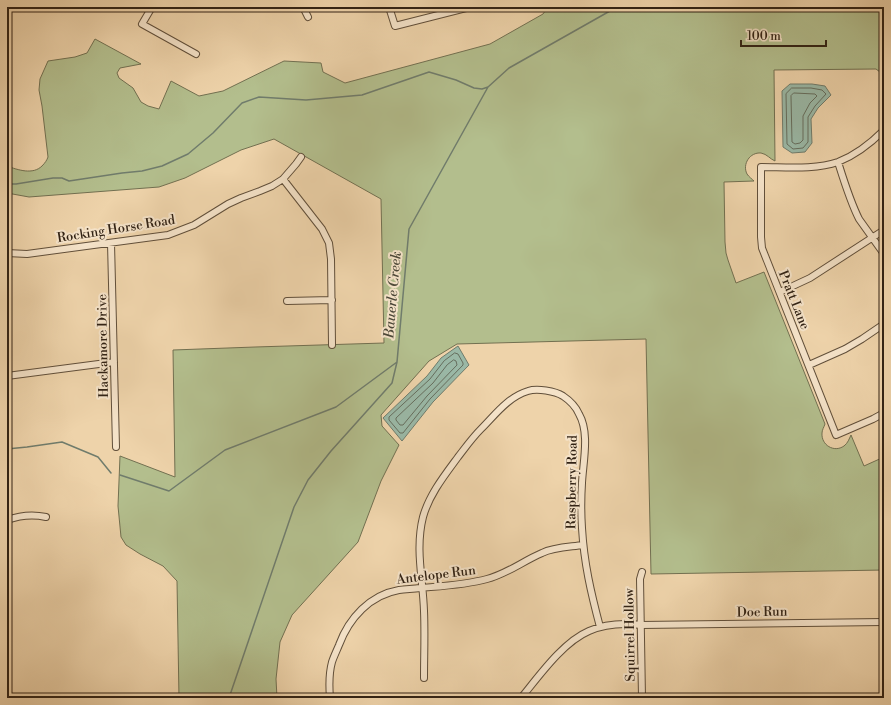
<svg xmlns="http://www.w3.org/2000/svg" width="891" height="705" viewBox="0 0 891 705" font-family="'Libre Bodoni',serif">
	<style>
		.green { fill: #b3be8d; stroke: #727051 }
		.water { fill: #9ab8a6; stroke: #707c6c }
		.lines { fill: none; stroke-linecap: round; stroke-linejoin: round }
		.shore { stroke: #666e5e; stroke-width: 1 }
		.stream { stroke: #707c6c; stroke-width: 1.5 }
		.minor-casing { stroke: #614f3a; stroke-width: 8 }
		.minor { stroke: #f4e2c8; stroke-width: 6 }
		.labels { text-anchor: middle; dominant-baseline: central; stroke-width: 4; stroke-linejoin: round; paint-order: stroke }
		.street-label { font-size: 13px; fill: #322315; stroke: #f4e2c8 }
		.water-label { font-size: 14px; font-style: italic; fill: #4c4839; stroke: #f4e2c8 }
	</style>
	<rect width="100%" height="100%" fill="#eed3aa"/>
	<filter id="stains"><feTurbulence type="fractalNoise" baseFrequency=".005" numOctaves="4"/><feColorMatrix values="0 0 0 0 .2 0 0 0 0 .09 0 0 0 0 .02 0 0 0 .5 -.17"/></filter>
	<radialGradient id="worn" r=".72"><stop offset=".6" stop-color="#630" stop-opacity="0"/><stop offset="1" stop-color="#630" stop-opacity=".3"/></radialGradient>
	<path class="green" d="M548,7H884V75L876,69L774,70L775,161C770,159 767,154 761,153C750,152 742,164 747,174C749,177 752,179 754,181L724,182L725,242L726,253L728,260L736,283L764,272L825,424C824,427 822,430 822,433C821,445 834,453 844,446C848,443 849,439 851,435L864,466L884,457V570L651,574L646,339L457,344L429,361L381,415L382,426L399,445L381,481L358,542L292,615L280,642L276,679L277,698H179L177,581L163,566L140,554L126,545L121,537L118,506L120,456L175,477L173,350L255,347L384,343L381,199L274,139L241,150L185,178L159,187L29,197L7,193V166C18,170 33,175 42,166C45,163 47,160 48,157L42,106L39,90L40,79L48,61L75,57L87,53L95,39L141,64L120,68L117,73L119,78L133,88L141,102L148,106L159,109L171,81L199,96L223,91L284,61L321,63L323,72L345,83L490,44L543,14Z"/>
	<path class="water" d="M790,84H812L825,86L831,95L818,108L811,119L812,143L805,152L792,153L783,147L782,91Z
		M458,346L469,365L433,402L402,441L383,418L427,376L441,358Z"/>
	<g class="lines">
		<path class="shore" d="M792,88H811L822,90L826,94L815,106L808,117V142L803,148L793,149L787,144L786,94Z
			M794,93L815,94L817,96L810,103L803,116V140L800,143L795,144L792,142L791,96Z
			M455,353L458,354L463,363V365L430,399L403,433H400L389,420V417L430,379L444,361Z
			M454,360L456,361L457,365L427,396L403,425H400L396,420V418L433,383L447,365Z"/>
		<path class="stream" d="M7,184H16L53,178H62L69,181L122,173L142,171L162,166L188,154L213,133L242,103L259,97L306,100L362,95L429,72L456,80L474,88L482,89L488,87
			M7,449L27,447L62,442L98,457L111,473
			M120,475L169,491L225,450L336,407L397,362L409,229L488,87L509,68L617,7
			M229,698L294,507L308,480L331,451L392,383L397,362"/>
		<defs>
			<path id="minor" d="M152,7L142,24L196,54
				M303,7L308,17
				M389,7L395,26L470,7
				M884,130C871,143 856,155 838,162C815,170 785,167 761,167V237L762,248L836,435L873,419L884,413
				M838,162C844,181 850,201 859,219L884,254
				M283,179L322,229L329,243L331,259L332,345
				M111,243L116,447
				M7,253L27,254L168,235L194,225L228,204L241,198L260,191L272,186L283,179L296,164L301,157
				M780,292L810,278L884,230
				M287,301L332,300
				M809,365L845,349L862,339L884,324
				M7,376L114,362
				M7,520C21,515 32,514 46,517
				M642,572L640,579L642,698
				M424,678C424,656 425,634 424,611C423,579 415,549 423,517C429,495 444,476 458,457C465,448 472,438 481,429C495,415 508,397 528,391C537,388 555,391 563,396C569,400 576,407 579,414C590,433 583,462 582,483C581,498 581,513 582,528C584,563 591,593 600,627
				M330,698C329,686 329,673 332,662C334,656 337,650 339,645C349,618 370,595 399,590C406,589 413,589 420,588C443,586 465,585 487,579C507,574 523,561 542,553C554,547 570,547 583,545
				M521,698C539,676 563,642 589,631C605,624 624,623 641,625L884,622"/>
		</defs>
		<use href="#minor" class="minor-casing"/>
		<use href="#minor" class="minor"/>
	</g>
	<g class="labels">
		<g class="street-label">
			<text transform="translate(116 229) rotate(-9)">Rocking Horse Road</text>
			<text transform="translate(794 300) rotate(68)">Pratt Lane</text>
			<text transform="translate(103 346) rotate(-91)">Hackamore Drive</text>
			<text transform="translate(572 482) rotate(-89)">Raspberry Road</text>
			<text transform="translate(436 575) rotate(-7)">Antelope Run</text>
			<text transform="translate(762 612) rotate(-1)">Doe Run</text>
			<text transform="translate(630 635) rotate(-91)">Squirrel Hollow</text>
		</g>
		<g class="water-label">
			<text transform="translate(393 295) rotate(-85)">Bauerle Creek</text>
		</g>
	</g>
	<rect width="891" height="705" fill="none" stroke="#eed3aa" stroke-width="24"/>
	<rect x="8" y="8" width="875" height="689" fill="none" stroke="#322315" stroke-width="2"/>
	<rect x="12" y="12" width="867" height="681" fill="none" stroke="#322315"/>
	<path d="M741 40v6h85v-6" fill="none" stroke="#322315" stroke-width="2"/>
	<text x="747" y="40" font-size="12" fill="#322315" stroke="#f4e2c8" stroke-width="3" paint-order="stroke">100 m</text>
	<rect width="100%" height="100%" filter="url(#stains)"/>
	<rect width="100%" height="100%" fill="url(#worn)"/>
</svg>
